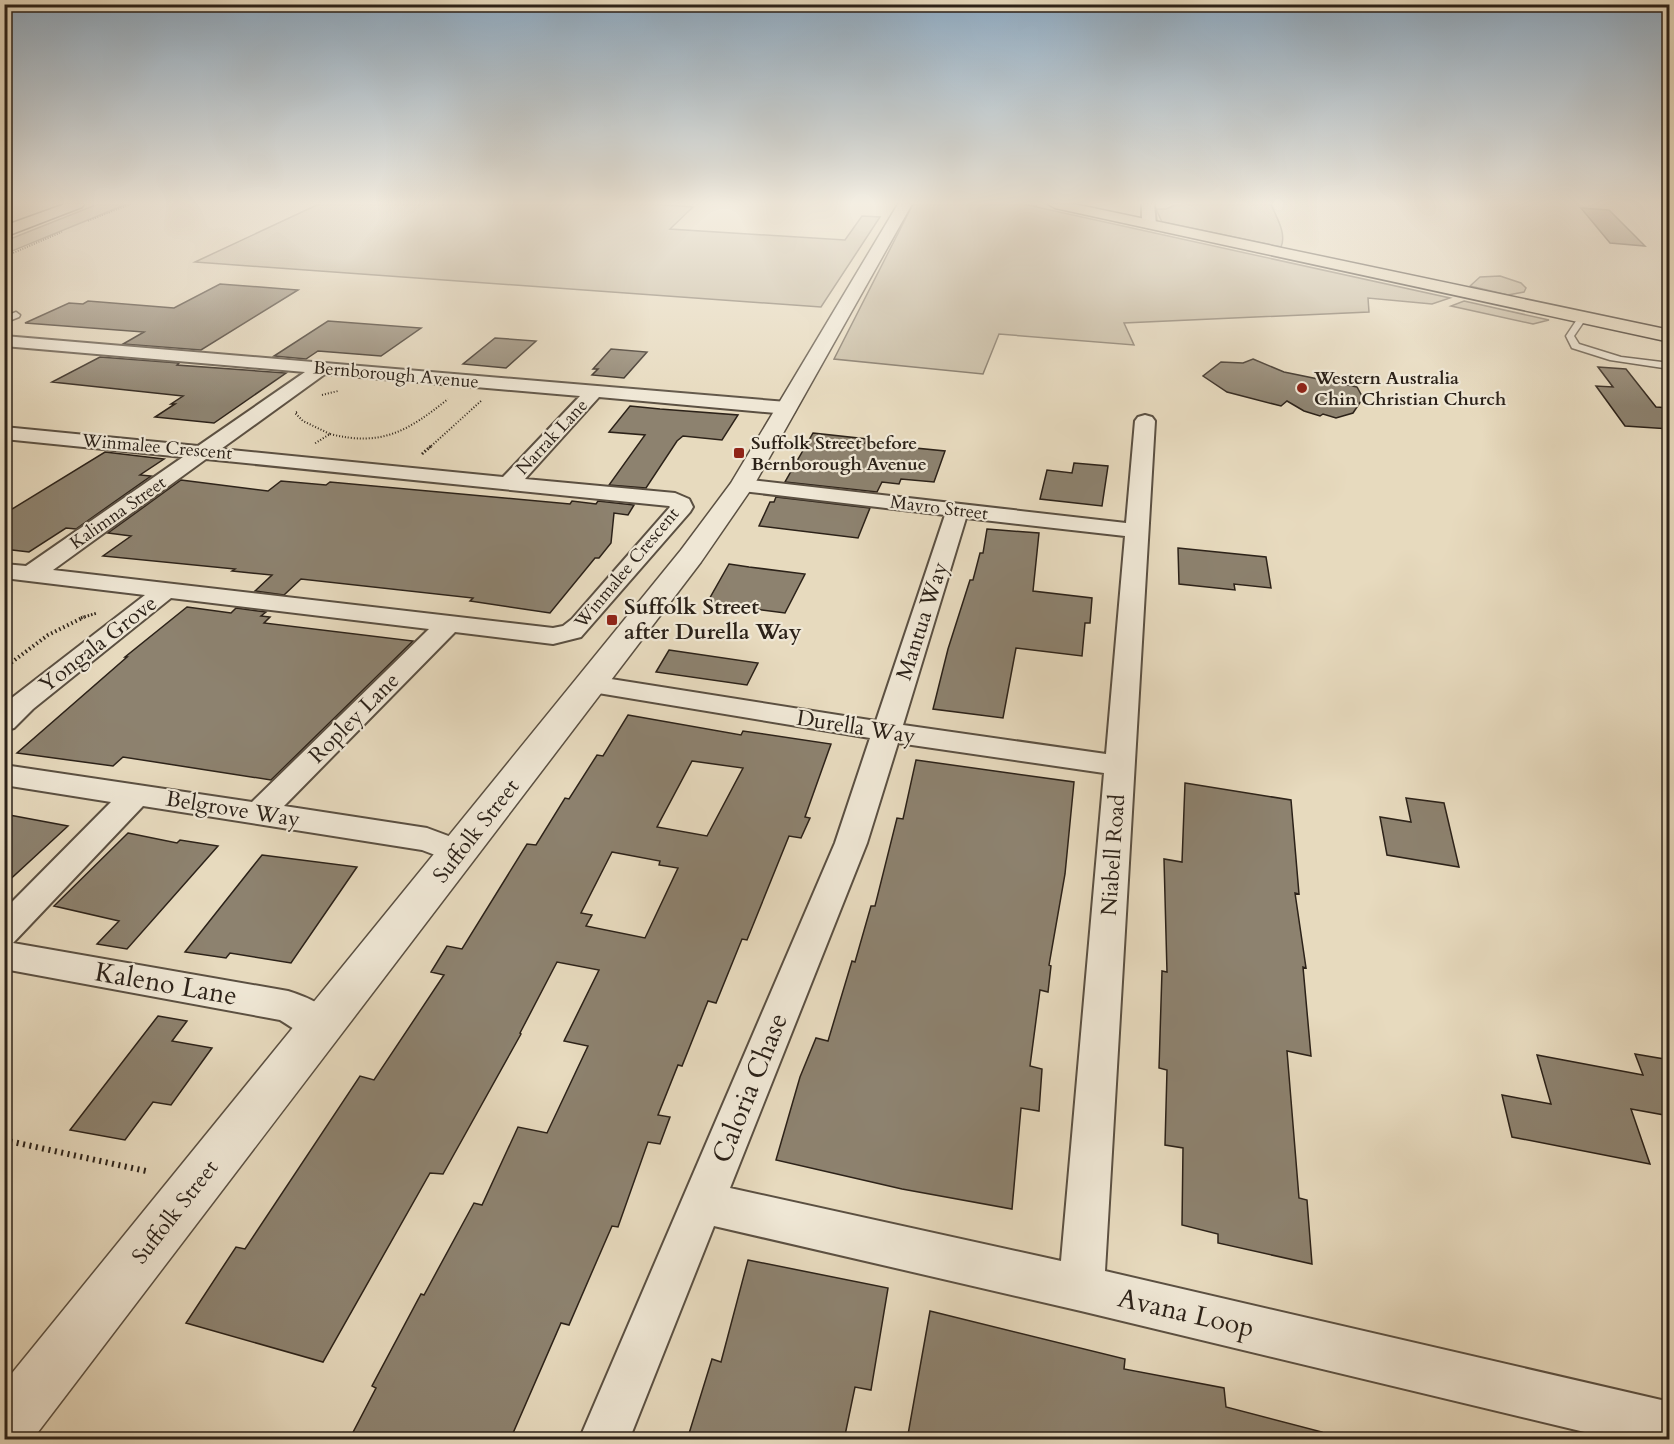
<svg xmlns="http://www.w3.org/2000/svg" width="1674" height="1444" viewBox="0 0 1674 1444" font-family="Cardo,serif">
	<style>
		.green { fill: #c7bba2; stroke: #7a6e5e; stroke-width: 1.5 }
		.building { fill: #8d826f; stroke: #2c2219; stroke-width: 1.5; fill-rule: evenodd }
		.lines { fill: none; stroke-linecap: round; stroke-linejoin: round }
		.service-casing { stroke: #5b5042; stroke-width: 3 }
		.minor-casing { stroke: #5b5042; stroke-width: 4 }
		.tertiary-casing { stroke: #5b5042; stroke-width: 3 }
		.primary-casing { stroke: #2c2219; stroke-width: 3 }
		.trunk-casing { stroke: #2c2219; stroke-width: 3 }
		.path-far4 { stroke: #2c2219; stroke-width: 1.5; stroke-dasharray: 1 1.5; stroke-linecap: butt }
		.path-far3 { stroke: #2c2219; stroke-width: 2; stroke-dasharray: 1 2; stroke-linecap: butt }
		.path-far2 { stroke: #2c2219; stroke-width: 3; stroke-dasharray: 1.5 2; stroke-linecap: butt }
		.path-far1 { stroke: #2c2219; stroke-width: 4; stroke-dasharray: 1.5 3; stroke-linecap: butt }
		.path { stroke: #2c2219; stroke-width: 6; stroke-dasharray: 2 4.5; stroke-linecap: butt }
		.service { fill: #efe7d5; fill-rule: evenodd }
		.minor { fill: #efe7d5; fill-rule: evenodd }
		.tertiary { fill: #efe7d5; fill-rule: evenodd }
		.primary { fill: #e7dabe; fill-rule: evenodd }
		.trunk { fill: #e7dabe; fill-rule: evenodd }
		.poi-dot { fill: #8f2418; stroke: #efe7d5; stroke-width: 2 }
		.labels { text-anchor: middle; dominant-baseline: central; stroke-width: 4.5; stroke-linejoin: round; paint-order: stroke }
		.far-street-label { font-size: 18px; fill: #2c2219; stroke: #efe7d5 }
		.far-poi-label { font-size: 18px; font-weight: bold; fill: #2c2219; stroke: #efe7d5; text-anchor: start }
		.poi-label { font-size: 22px; font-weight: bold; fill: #2c2219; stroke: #efe7d5; text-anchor: start }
		.street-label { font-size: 22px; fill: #2c2219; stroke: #efe7d5 }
		.near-street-label { font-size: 27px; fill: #2c2219; stroke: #efe7d5 }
	</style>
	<rect width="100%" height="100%" fill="#e7dabe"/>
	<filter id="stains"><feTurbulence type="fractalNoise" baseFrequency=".00333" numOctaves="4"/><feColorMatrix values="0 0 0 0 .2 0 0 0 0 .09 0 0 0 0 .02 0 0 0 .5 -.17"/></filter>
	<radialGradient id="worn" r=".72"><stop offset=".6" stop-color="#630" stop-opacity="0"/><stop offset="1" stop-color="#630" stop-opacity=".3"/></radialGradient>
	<path class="green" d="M98,204H127L5,254V241Z
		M319,204H650L693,207L670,229L845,240L862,216L880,217L821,307L195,262Z
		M913,204H1023L1450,298L1432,304L1368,298L1369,312L1124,323L1134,345L999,334L983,374L834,359Z
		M1177,204H1271C1276,217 1287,233 1281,247L1162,222L1156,209H1166Z
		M1500,276L1521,283L1526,288L1524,292L1508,295L1470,286L1480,277Z
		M1464,301L1549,320L1533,324L1451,306Z"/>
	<path class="building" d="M1581,208L1609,210L1645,246L1610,243Z
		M220,284L298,290L201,350L123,344L144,332L25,323L69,303L83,304L88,301L174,308Z
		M328,321L421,328L381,356L318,351L306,359L274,356Z
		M495,338L536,341L506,368L463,364Z
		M611,349L647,352L624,378L592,375L598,369H593Z
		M100,357L179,363L177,365L286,373L214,423L155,417L175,404H171L183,396L52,382Z
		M1253,359L1284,372L1357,387L1363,398L1353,413L1336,418L1323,414L1320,416L1304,411L1287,401L1281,406L1227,392L1203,376L1221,362L1243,363Z
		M1598,367L1626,369L1656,407L1670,408V429L1625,426L1596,386L1613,387Z
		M630,406L660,409L738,415L722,440L683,436L677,441L646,488L609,485L645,435L609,432Z
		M813,433L867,439L865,443L945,451L934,482L901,479L899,484L882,482L877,492L785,482Z
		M105,452L164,459L140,475L151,476L76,529L66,528L29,552L4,549V514Z
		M1074,463L1108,466L1102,506L1040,499L1047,470L1072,473Z
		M181,480L268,491L281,481L326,485L330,482L570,504L572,501L596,504L598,501L634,505L628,515L614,513L611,543L599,558H595L550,613L470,601L473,598L301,579L284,595L255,591L272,575L232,571L235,569L103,556L131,536L108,533Z
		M776,497L870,508L858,538L759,526L770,502H774Z
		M987,529L1039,533L1033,591L1092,598L1090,623H1085L1082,656L1016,648L1003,718L933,709L948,649L970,580H973L980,553H983Z
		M1178,548L1266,557L1271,588L1234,584L1235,590L1179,584Z
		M729,564L749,567L805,574L785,613L707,603Z
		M187,607L231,613L236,608L266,612L261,616L270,617L264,623L413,641L271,780L123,757L113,766L17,753L127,657H125Z
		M669,650L758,663L747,685L656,672Z
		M628,715L741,735L743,731L831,744L805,817L810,818L801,838L789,836L747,940L742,939L716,1003L708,1001L682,1066L678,1065L658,1115L670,1117L660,1144L648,1142L618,1227L612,1226L569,1325L561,1323L510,1440H349L376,1388L372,1386L421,1294L424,1295L474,1203L482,1205L518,1127L547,1133L588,1046L564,1041L599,970L557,962L520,1033L521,1034L443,1174L430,1173L323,1362L186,1323L236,1247L245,1249L360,1076L374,1080L444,975L431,972L447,946L462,949L527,844L536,845L565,798L569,799L597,755L603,756ZM692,761L743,768L707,836L657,827ZM612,852L660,861L659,865L678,868L645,938L586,926L592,915L581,913Z
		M916,760L1074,782L1065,874L1049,965L1051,966L1048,992L1040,990L1030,1066L1042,1069L1039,1111L1021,1108L1012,1209L902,1189L776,1160L800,1077L816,1038L828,1041L852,961L855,962L871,906H875L897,818L903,819Z
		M1185,783L1291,800L1299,894L1295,893L1306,968L1303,967L1311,1056L1287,1051L1299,1198L1307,1200L1312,1264L1218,1243V1234L1182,1225L1183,1148L1165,1145L1167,1070L1159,1068L1162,971L1167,972L1164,859L1182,862Z
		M1406,798L1444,803L1459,867L1387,855L1380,817L1411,822Z
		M4,814L68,826L4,885Z
		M128,833L177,843L180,840L218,846L127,949L97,944L119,921L54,906Z
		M262,855L357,867L291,963L230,953L226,958L185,952Z
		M158,1016L187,1021L172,1041L212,1048L171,1105L153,1102L125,1140L70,1130Z
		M1635,1054L1670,1060V1116L1631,1109L1650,1164L1512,1137L1502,1095L1551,1104L1537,1055L1643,1075Z
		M748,1260L888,1288L871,1390L855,1387L844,1440H687L712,1359L721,1362Z
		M930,1311L1125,1359L1124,1369L1224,1388L1226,1407L1322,1432L1321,1440H907Z"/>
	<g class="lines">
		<defs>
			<path id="service" d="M16,312L20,315L19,317L4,323V317Z
				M1583,314L1587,317L1574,336L1579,344L1621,357L1670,363V369L1610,360L1572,348L1566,336L1580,315Z"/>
			<path id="minor" d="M1142,204H1154L1156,224L1154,227L1149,228L1142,224Z
				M4,336L787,402L794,404L796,408L794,412L787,414L599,397L525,479L675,493L689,499L693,507L690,512L581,637L553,644L455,632L284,806L427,828L470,844L475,852L470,860L459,864L422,850L143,806L13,943L288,991C307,997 332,1007 341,1026L335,1037C312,1045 300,1032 280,1020L4,969V910L111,802L4,785V765L252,802L429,629L171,598L33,709L14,728L4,731V705L13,697L145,595L4,578V564L26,566L183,457L4,439V427L198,446L305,372L4,346ZM325,374L580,396L503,477L221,449ZM206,459L669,506L670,507L572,619L563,626L553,628L53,570Z
				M1145,415L1152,417L1155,421L1105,1271L1670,1402V1440H1618L1081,1311L714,1226L629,1440H579L835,843L870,738L592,692L582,690L578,684L582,678L592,676L876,721L945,515L742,491L734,490L731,485L734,480L742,479L1126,523L1135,421L1138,417ZM966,518L1125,536L1106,754L903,725ZM898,743L1104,773L1061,1261L730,1188L867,843Z"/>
			<path id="tertiary" d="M898,204H912L754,485L701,562L32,1440H4V1383L681,550L731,483Z"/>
			<path id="primary" d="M1048,204H1074L1670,330V342L1055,208Z"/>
			<path id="trunk" d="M65,204H84L82,207L4,237V226Z"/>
		</defs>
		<use href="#service" class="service-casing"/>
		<use href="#minor" class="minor-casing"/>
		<use href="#tertiary" class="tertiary-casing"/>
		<use href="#primary" class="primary-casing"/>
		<use href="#trunk" class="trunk-casing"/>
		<path class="path-far4" d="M1026,204L1037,206
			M88,221L131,204
			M4,257L62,232"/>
		<path class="path-far3" d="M322,395L338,391
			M297,412L295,413L303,421L330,434L314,444
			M330,434C382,447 408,431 448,399
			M429,448L481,401"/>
		<path class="path-far2" d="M422,454L431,446
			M81,618L97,613"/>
		<path class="path-far1" d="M4,668L48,635L84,617"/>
		<path class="path" d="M4,1140L146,1171"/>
		<use href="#service" class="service"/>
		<use href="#minor" class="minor"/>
		<use href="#tertiary" class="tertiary"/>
		<use href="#primary" class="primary"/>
		<use href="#trunk" class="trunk"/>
	</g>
	<linearGradient id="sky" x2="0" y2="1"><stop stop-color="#8eaac1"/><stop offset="0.5" stop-color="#f4eee2"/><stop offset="1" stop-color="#f4eee2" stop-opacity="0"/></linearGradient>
	<rect width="1674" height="406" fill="url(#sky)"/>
	<g class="poi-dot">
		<circle cx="1302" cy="388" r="6"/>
		<rect x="733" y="447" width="12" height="12" rx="3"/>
		<rect x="606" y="614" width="12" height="12" rx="3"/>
	</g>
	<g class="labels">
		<g class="far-street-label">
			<text transform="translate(396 375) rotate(5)">Bernborough Avenue</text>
			<text transform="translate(552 437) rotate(-47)">Narrak Lane</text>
			<text transform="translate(157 447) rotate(5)">Winmalee Crescent</text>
			<text transform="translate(939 508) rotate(7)">Mavro Street</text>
			<text transform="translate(118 513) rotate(-35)">Kalimna Street</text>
			<text transform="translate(627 568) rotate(-50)">Winmalee Crescent</text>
		</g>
		<g class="far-poi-label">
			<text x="1314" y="378">Western Australia<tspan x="1314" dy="21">Chin Christian Church</tspan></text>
			<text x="751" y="443">Suffolk Street before<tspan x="751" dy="21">Bernborough Avenue</tspan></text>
		</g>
		<g class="poi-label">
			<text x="624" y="607">Suffolk Street<tspan x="624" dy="25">after Durella Way</tspan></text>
		</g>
		<g class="street-label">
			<text transform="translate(922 621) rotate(-72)">Mantua Way</text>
			<text transform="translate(98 644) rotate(-38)">Yongala Grove</text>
			<text transform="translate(354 718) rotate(-45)">Ropley Lane</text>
			<text transform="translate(856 727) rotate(9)">Durella Way</text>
			<text transform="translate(233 809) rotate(9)">Belgrove Way</text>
			<text transform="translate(476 831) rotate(-52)">Suffolk Street</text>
			<text transform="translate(1113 855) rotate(-86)">Niabell Road</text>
			<text transform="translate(175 1212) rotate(-52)">Suffolk Street</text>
		</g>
		<g class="near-street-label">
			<text transform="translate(166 984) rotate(10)">Kaleno Lane</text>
			<text transform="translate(750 1088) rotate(-68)">Caloria Chase</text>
			<text transform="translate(1186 1313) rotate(13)">Avana Loop</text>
		</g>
	</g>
	<rect width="1674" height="1444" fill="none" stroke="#e7dabe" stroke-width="24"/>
	<rect x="6" y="6" width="1662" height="1432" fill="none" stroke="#2c2219" stroke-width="3"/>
	<rect x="12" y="12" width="1650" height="1420" fill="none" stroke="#2c2219" stroke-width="1.5"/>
	<rect width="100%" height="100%" filter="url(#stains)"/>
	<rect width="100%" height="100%" fill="url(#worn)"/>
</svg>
